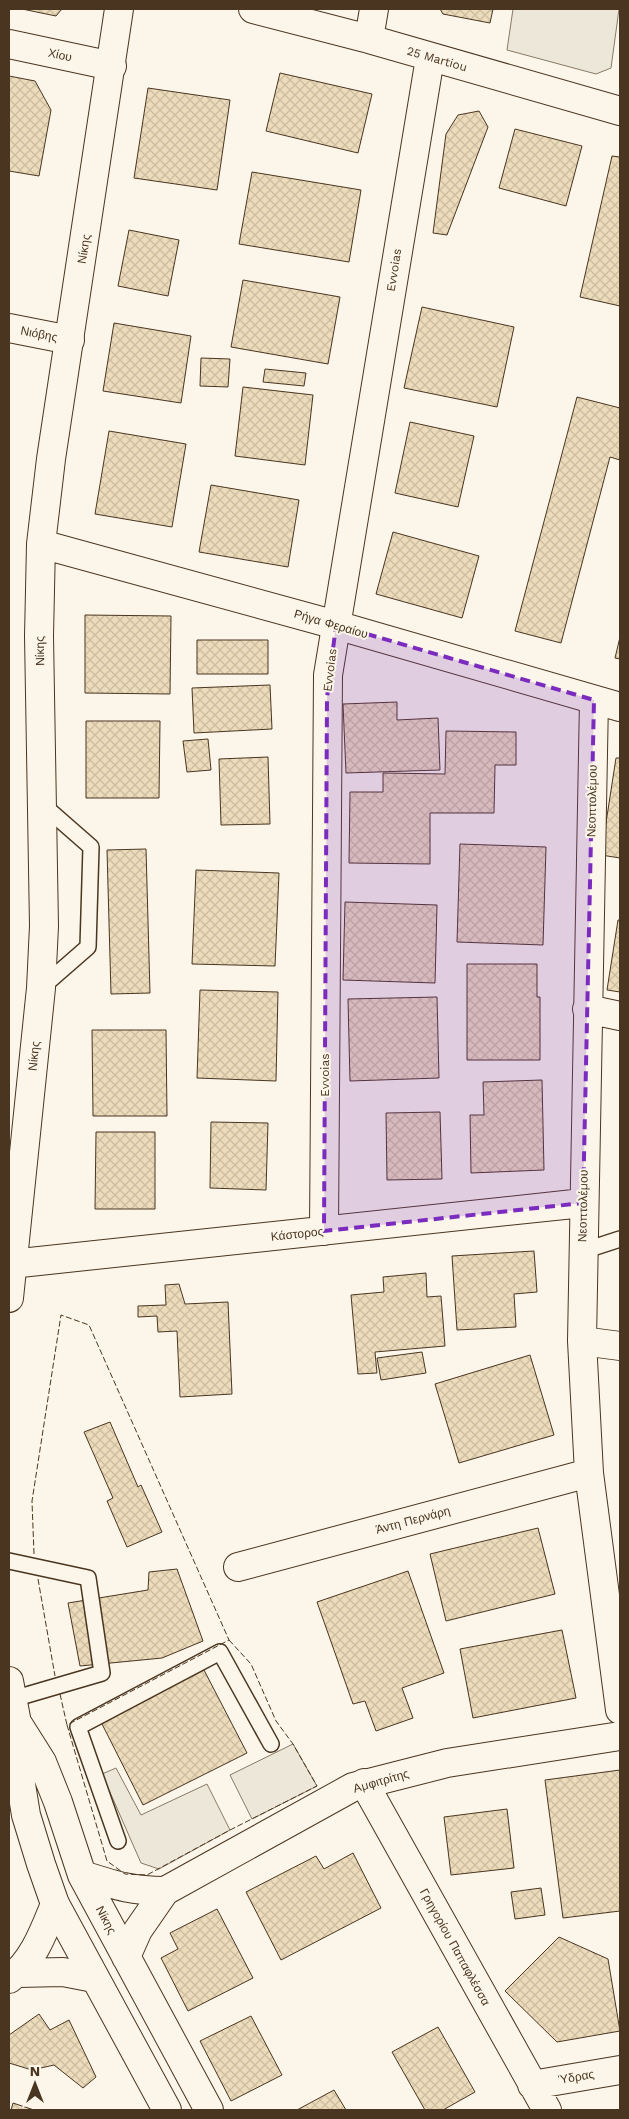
<svg xmlns="http://www.w3.org/2000/svg" width="629" height="2119" viewBox="0 0 629 2119" font-family="'Work Sans',sans-serif">
	<style>
		.parking { fill: #ede7d9; stroke: #887966 }
		.building { fill: url(#building-cross-hatch); stroke: #4a3520 }
		.lines { fill: none; stroke-linecap: round; stroke-linejoin: round }
		.lane-casing { stroke: #4a3520; stroke-width: 18 }
		.street-casing { stroke: #4a3520; stroke-width: 30 }
		.secondary-casing { stroke: #4a3520; stroke-width: 30 }
		.lane { stroke: #fbf6e9; stroke-width: 15 }
		.street { stroke: #fbf6e9; stroke-width: 28 }
		.secondary { stroke: #fbf6e9; stroke-width: 28 }
		.fence { stroke: #4a3520; stroke-width: 1; stroke-dasharray: 6 2.5; stroke-linecap: butt }
		.marked { fill: #7b2cbf; fill-opacity: 0.2; stroke: #7b2cbf; stroke-width: 4; stroke-dasharray: 10 6; stroke-linejoin: round }
		.labels { text-anchor: middle; dominant-baseline: central; stroke-width: 4; stroke-linejoin: round; paint-order: stroke }
		.street-label { font-size: 12px; fill: #4a3520; stroke: #fbf6e9 }
	</style>
	<defs>
		<pattern id="building-cross-hatch" width="8" height="8" patternUnits="userSpaceOnUse" patternTransform="scale(1.25)"><rect width="8" height="8" fill="#ecdcbc"/><path d="M0 0l8 8M0 8l8-8" fill="none" stroke="#ccbda1"/></pattern>
	</defs>
	<rect width="100%" height="100%" fill="#fbf6e9"/>
	<path class="parking" d="M513,9H619L611,68L596,74L507,50Z
		M293,1744L317,1786L252,1819L230,1775Z
		M116,1768L141,1815L207,1784L230,1830L159,1869L141,1863L102,1774Z"/>
	<path class="building" d="M22,9H62L56,16Z
		M440,9H493L490,23L443,14Z
		M280,73L372,94L358,153L266,131Z
		M9,76L35,81L51,110L39,176L9,171Z
		M148,88L230,100L217,190L134,178Z
		M479,111L488,127L447,235L433,233L446,134L458,115Z
		M515,129L582,146L566,206L499,188Z
		M612,156L620,157V306L580,297Z
		M252,172L361,190L349,262L239,244Z
		M129,230L179,240L168,296L118,286Z
		M243,280L340,297L328,364L231,347Z
		M422,307L514,327L497,407L404,388Z
		M114,323L191,336L181,403L103,391Z
		M201,358L230,359L228,387L200,386Z
		M265,369L306,373L304,386L263,382Z
		M243,387L313,395L305,465L235,456Z
		M577,397L620,408V460L610,457L561,643L515,631Z
		M410,422L474,436L458,507L395,493Z
		M109,431L186,444L172,527L95,514Z
		M211,485L299,500L288,567L199,552Z
		M393,532L479,556L462,618L376,594Z
		M85,615L171,616L170,694L85,693Z
		M620,637V659L615,658Z
		M197,640H268V674H197Z
		M270,685L272,729L194,733L192,688Z
		M397,702V720L438,718L440,770L346,773L343,704Z
		M86,721H160L159,798H86Z
		M446,731L516,732V765H495L494,813H430V864L349,863L350,792H383V773L445,774Z
		M208,739L211,770L187,772L183,741Z
		M268,757L270,824L221,825L219,759Z
		M616,758H620V858L601,855Z
		M460,844L546,847L543,945L457,942Z
		M146,849L150,993L111,994L107,850Z
		M196,870L279,873L275,966L192,964Z
		M345,902L437,905L435,983L343,980Z
		M618,920H620V992L607,990Z
		M467,964H537V997H540V1060H467Z
		M200,990L278,992L276,1081L197,1078Z
		M437,997L439,1078L350,1081L348,999Z
		M92,1030H166L167,1116H93Z
		M542,1080L544,1170L471,1173L470,1115H484L483,1082Z
		M440,1112L442,1179L387,1180L386,1113Z
		M211,1122L268,1123L266,1190L210,1188Z
		M96,1132H155V1209H95Z
		M534,1251L537,1292L514,1294L516,1327L457,1330L452,1256Z
		M426,1273L427,1297L441,1296L445,1346L375,1352L377,1373L358,1374L351,1295L384,1292L383,1277Z
		M179,1284L185,1304L228,1302L232,1394L180,1397L177,1331L158,1332L157,1316L138,1317V1306L166,1305L165,1285Z
		M422,1352L426,1373L381,1380L377,1358Z
		M530,1355L554,1435L459,1463L435,1384Z
		M110,1422L138,1487L141,1485L162,1532L127,1547L107,1501L113,1498L84,1432Z
		M538,1528L555,1594L446,1621L430,1554Z
		M177,1569L203,1641L162,1658L80,1666L68,1603L148,1590L149,1572Z
		M408,1571L444,1673L402,1688L413,1718L376,1731L365,1701L353,1704L317,1602Z
		M562,1630L576,1698L473,1718L460,1649Z
		M204,1670L247,1753L143,1805L101,1722Z
		M620,1770V1911L563,1918L545,1780Z
		M507,1809L514,1868L451,1875L444,1817Z
		M353,1853L381,1908L281,1960L246,1892L316,1856L324,1869Z
		M541,1888L545,1915L515,1919L511,1892Z
		M217,1909L253,1978L188,2011L161,1958L178,1949L170,1933Z
		M559,1937L608,1959L620,2031L557,2042L505,1991Z
		M39,2014L50,2030L69,2020L96,2077L83,2088L54,2065L32,2070L9,2063V2035Z
		M251,2016L282,2075L231,2101L200,2041Z
		M438,2027L475,2092L443,2110H425L392,2052Z
		M334,2090L346,2110H297Z
		M13,2103L34,2110H11Z"/>
	<g class="lines">
		<defs>
			<path id="lane" d="M41,988L88,947L91,847L43,805
				M583,1251L620,1239
				M9,1561L88,1578L102,1673L13,1699
				M118,1841L78,1727L220,1652L271,1744"/>
			<path id="street" d="M253,9L369,39L620,111
				M369,39L374,9
				M9,44L112,66
				M9,328L70,340
				M594,700L582,1341L589,1473L620,1710
				M587,1009L620,1016
				M324,1231L328,675L430,58
				M11,1264L583,1203
				M582,1341L620,1346
				M238,1567L589,1473
				M364,1783L547,2110
				M18,1973L63,1972L94,1978
				M9,1979C33,1962 44,1931 55,1904
				M532,2085L620,2070"/>
			<path id="secondary" d="M41,544L336,625L620,707
				M9,1298L41,988L44,926L39,636L41,544L51,459L119,9
				M9,1681L17,1723L19,1772L26,1815L41,1864L55,1904L167,2110
				M18,1724L42,1762L58,1802L82,1875L209,2110
				M82,1875C114,1885 131,1891 165,1891
				M126,1957L138,1930L165,1891L353,1787L447,1763L620,1736"/>
		</defs>
		<use href="#lane" class="lane-casing"/>
		<use href="#street" class="street-casing"/>
		<use href="#secondary" class="secondary-casing"/>
		<use href="#lane" class="lane"/>
		<use href="#street" class="street"/>
		<use href="#secondary" class="secondary"/>
		<path class="fence" d="M34,1554L32,1501L61,1315L89,1325L229,1640
			M38,1579L55,1676
			M229,1640L251,1664L276,1721L293,1744L317,1786L230,1830L147,1875L125,1874L107,1861L67,1725Z
			M60,1694L67,1725"/>
	</g>
	<path class="marked" d="M336,625L594,700L583,1203L324,1231L327,698Z"/>
	<g class="labels">
		<g class="street-label">
			<text transform="translate(60 55) rotate(12)">Χίου</text>
			<text transform="translate(437 59) rotate(16)">25 Martiou</text>
			<text transform="translate(84 249) rotate(-81)">Νίκης</text>
			<text transform="translate(394 270) rotate(-81)">Evvoias</text>
			<text transform="translate(39 334) rotate(11)">Νιόβης</text>
			<text transform="translate(331 624) rotate(16)">Ρήγα Φεραίου</text>
			<text transform="translate(40 651) rotate(-91)">Νίκης</text>
			<text transform="translate(330 670) rotate(-83)">Evvoias</text>
			<text transform="translate(592 801) rotate(-89)">Νεοπτολέμου</text>
			<text transform="translate(34 1056) rotate(-84)">Νίκης</text>
			<text transform="translate(325 1075) rotate(-90)">Evvoias</text>
			<text transform="translate(583 1206) rotate(-89)">Νεοπτολέμου</text>
			<text transform="translate(297 1234) rotate(-6)">Κάστορος</text>
			<text transform="translate(413 1520) rotate(-15)">Άντη Περνάρη</text>
			<text transform="translate(381 1781) rotate(-16)">Αμφιτρίτης</text>
			<text transform="translate(106 1920) rotate(62)">Νίκης</text>
			<text transform="translate(455 1947) rotate(61)">Γρηγορίου Παπαφλέσσα</text>
			<text transform="translate(576 2077) rotate(-10)">Ύδρας</text>
		</g>
	</g>
	<rect width="629" height="2119" fill="none" stroke="#4a3520" stroke-width="20"/>
	<g transform="translate(35 2084)" stroke="#fbf6e9" stroke-width="4" paint-order="stroke">
	<path d="M0-4L9 19L0 12L-9 19Z" fill="#4a3520"/>
	<text y="-8" font-size="14" font-weight="bold" text-anchor="middle" fill="#4a3520">N</text>
	</g>
</svg>
